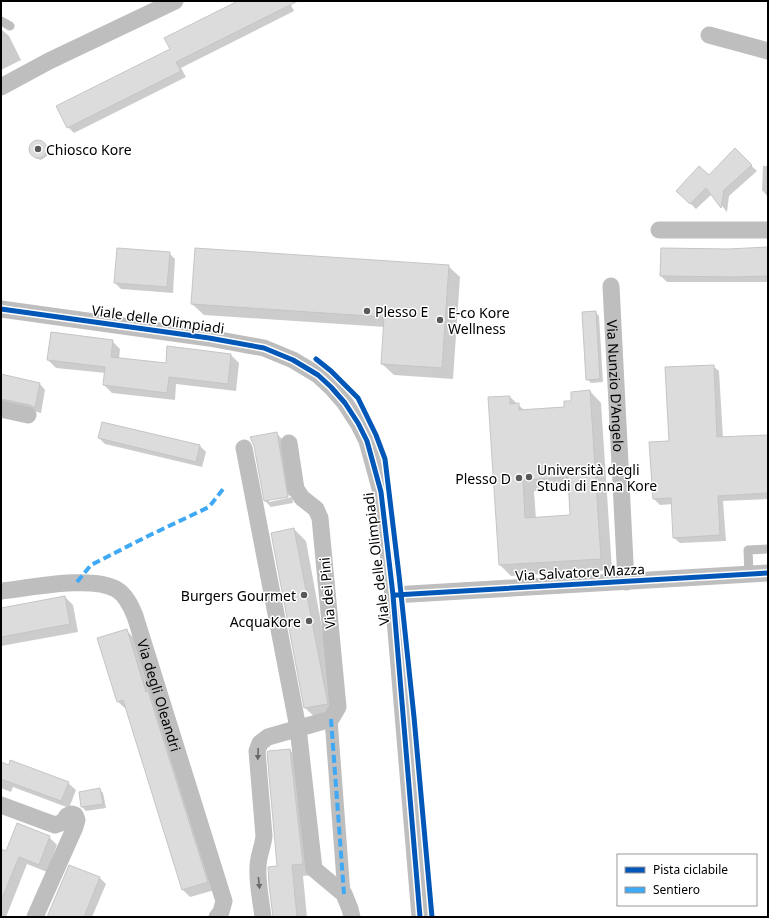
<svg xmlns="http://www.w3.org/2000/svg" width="769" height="918" viewBox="0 0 769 918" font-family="'Noto Sans',sans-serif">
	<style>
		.shadow { fill: #0003; fill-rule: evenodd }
		.building { fill: #dcdcdc; stroke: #c5c5c5; fill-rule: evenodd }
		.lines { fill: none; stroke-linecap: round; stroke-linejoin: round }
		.service { stroke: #bebebe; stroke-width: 9 }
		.pedestrian { stroke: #bebebe; stroke-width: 13 }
		.minor { stroke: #bebebe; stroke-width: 17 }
		.quiet { stroke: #3fa9f5; stroke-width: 4; stroke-dasharray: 8 4; stroke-linecap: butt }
		.cycleway-casing { stroke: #fff; stroke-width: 8 }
		.cycleway { stroke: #0057b8; stroke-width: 5 }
		.oneway { fill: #686868 }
		.poi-dot { fill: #595959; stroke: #fff; stroke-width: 1.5 }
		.labels { text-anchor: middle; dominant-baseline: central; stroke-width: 3; stroke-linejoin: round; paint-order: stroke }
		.poi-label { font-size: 14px; fill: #000; stroke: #fff; text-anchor: start }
		.street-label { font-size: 14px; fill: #000; stroke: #fff }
	</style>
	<rect width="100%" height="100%" fill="#fff"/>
	<path class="shadow" d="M240,1H289L294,11L181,68L186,77L74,133L68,127L171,49Z
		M1,29L9,36L21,60L1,70Z
		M36,141L43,143L48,150L47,156L41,160L35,158L29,150L31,144Z
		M735,150L757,171L729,196L727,212L712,194L696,209L678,191L709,176Z
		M763,166H768V197L762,190Z
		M768,249V282H667L661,276L728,250Z
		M169,253L175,259L173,293L121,289L115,283Z
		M448,266L460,277L453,379L394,375L382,364L385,327L204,315L192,304Z
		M595,312L599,316L603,382L591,383L587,379Z
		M112,341L120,349L119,359L166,364L168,347L231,355L239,363L236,391L176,384L175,400L112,393L104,385L106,373L56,368L48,360Z
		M713,366L719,371L723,438L768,436V499L723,501L726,541L680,543L674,538L673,504L660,505L654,499L670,442Z
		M1,376L40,384L45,390L41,413L10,405L1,407Z
		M590,391L601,403L612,570L511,576L500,565L510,397L525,411L565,408L572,402ZM570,488L571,516L536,519L534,491Z
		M103,423L200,446L206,452L202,467L105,444L99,438Z
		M276,433L282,439L292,495L269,499V502L292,497L293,503L271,507L265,501Z
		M294,529L306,541L338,715L317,719L305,708Z
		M65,597L73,605L78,632L1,646V609Z
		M126,630L134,638L215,890L190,897L182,889L127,709H126L118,702Z
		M290,750L301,762L314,875L303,876L307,917H274Z
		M1,763L68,783L76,790L69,808L13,787L11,792L1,788Z
		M99,789L103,793L106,808L86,811L82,807L80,792Z
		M49,837L57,845L47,872L27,864L6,917H1V850L7,853Z
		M70,866L100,878L106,884L92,917H48Z"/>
	<path class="building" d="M238,1H298L176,62L181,71L67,128L56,106L170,49L164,38Z
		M29 149a9 9 0 1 1 18 0a9 9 0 1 1-18 0Z
		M735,148L752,165L724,190L721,208L706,188L690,204L676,191L699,166L709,175Z
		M768,247V276L733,277L660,276L661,248L728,249Z
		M117,248L170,252L167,287L114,283Z
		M195,248L449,265L442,368L381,364L384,317L191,304Z
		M596,311L600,379L586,380L582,312Z
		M51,332L113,340L111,357L166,363L167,346L231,354L228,384L169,377L167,393L103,385L105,367L47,360Z
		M714,365L717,437L768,435V493L718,496L720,535L673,538L671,498L653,499L649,442L669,441L665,367Z
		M1,374L40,383L35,408L30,405L1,399Z
		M590,390L601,559L499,565L488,397L510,396V404L519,403V410L564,407V401H571V392ZM568,477L570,515L525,518L523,480Z
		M102,422L200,445L196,462L98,438Z
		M277,432L288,497L264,501L254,446L250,437Z
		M294,528L328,704L304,708L271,533Z
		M65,596L70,624L1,637V608Z
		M127,629L146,692L148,691L208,882L182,890L123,700L117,702L97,638Z
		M290,749L303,864L292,865L297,917H273L269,885L268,867L277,866L267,752L268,751Z
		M10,760L69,782L61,801L1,779V762L9,765Z
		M100,788L103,804L81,807L79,792Z
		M17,823L50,836L39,865L19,857L1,901V849L6,851Z
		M69,865L100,877L84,917H47Z"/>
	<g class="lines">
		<path class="service" d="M1,21L10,26
			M749,574L748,550L768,549"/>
		<path class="pedestrian" d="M331,719L344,894"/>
		<g class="minor">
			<path d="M709,35L768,51"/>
			<path d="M1,87L49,61L175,1"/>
			<path d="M659,230H768"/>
			<path id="s1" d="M611,286L626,582"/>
			<path d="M1,309L209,338L264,348L293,360L318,375L331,387L345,403L358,423L367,441L381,492L393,595L420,917"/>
			<path d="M1,409L28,415"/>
			<path d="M244,448L298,728L314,869L344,894L350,909L352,917"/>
			<path id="s2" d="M1,591C30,588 91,575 116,589C126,595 131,606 135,616L224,901L221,912L217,917"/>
			<path d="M393,595L768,573"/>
			<path d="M1,805L55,825L63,822L67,816L72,814L75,815L77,820L75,827L35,917"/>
			<path d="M263,917C261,901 257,883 258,867C258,856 263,847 264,836L257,751L260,743L268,737L331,719L338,707L320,518L316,509L302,498L296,489L289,443"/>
		</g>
		<path class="quiet" d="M77,582L91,565L148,536L209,507L224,488
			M331,719L344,894"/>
		<defs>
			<path id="cycleway" d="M1,309L209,338L264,348L293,360L318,375L331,387L345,403L358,423L367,441L381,492L393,595L420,917
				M316,359L331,371L358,398L376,435L385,459L399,575L414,717L432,917
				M395,595L768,573"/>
		</defs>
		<use href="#cycleway" class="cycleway-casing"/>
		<use href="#cycleway" class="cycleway"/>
	</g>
	<defs><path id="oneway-solid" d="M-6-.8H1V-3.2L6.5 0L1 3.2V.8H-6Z"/></defs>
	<g class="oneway">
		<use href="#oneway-solid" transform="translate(258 754) rotate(92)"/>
		<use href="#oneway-solid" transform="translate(259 883) rotate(84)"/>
	</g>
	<g class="poi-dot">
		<circle cx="38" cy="149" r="4"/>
		<circle cx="367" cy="311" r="4"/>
		<circle cx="440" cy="320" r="4"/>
		<circle cx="529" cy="477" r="4"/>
		<circle cx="519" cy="478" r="4"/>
		<circle cx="304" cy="595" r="4"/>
		<circle cx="309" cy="621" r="4"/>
	</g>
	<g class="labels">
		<g class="poi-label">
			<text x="46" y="149">Chiosco Kore</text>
			<text x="375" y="311">Plesso E</text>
			<text x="448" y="312">E-co Kore<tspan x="448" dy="16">Wellness</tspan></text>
			<text x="537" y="469">Università degli<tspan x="537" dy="16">Studi di Enna Kore</tspan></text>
			<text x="511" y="478" text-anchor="end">Plesso D</text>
			<text x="296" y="595" text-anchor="end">Burgers Gourmet</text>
			<text x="301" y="621" text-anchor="end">AcquaKore</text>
		</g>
		<g class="street-label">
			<text transform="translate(158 319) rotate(8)">Viale delle Olimpiadi</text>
			<text stroke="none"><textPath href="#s1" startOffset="100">Via Nunzio D'Angelo</textPath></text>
			<text transform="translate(376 559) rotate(-97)">Viale delle Olimpiadi</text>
			<text transform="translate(580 572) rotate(-3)">Via Salvatore Mazza</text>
			<text transform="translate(327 593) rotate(-95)">Via dei Pini</text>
			<text stroke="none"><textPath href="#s2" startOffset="233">Via degli Oleandri</textPath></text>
		</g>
	</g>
	<rect width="769" height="918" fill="none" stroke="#000000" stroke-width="4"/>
	<rect x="617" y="854" width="140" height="52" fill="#ffffff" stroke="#999999"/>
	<rect x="625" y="867" width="20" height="6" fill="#0057b8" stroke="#999999"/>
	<text x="653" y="874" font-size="12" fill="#000000">Pista ciclabile</text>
	<rect x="625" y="887" width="20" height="6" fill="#3fa9f5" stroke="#999999"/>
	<text x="653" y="894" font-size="12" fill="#000000">Sentiero</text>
</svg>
